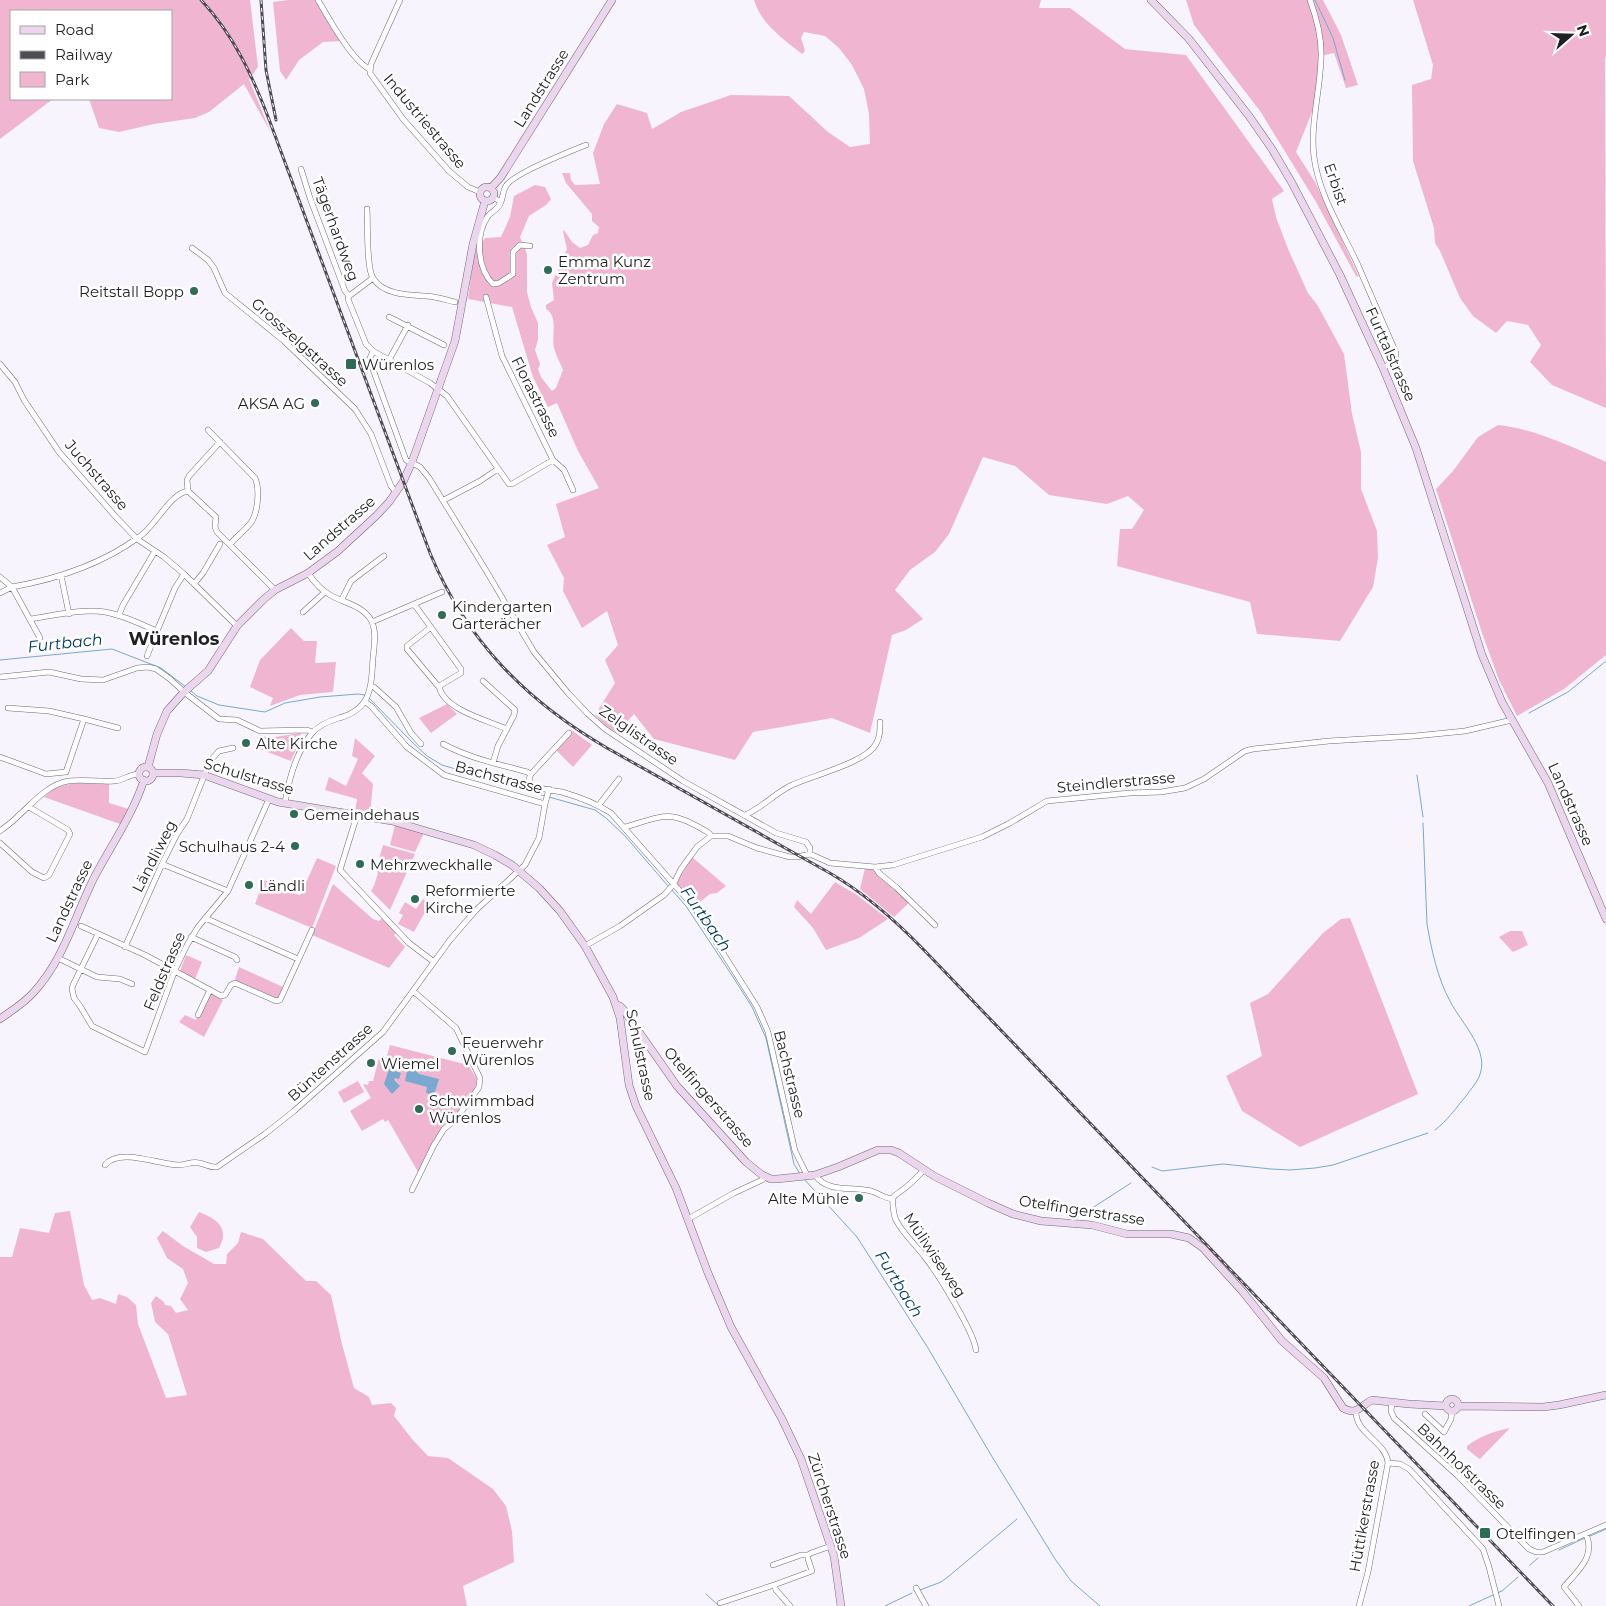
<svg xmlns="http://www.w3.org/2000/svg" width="1606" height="1606" viewBox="0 0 1606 1606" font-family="Montserrat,sans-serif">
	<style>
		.green { fill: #f0b6d1 }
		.water { fill: #79a8d0 }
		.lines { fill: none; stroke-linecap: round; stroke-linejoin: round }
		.stream { stroke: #79a8d0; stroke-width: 1 }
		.street-casing { stroke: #6d6b75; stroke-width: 6 }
		.secondary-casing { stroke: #6d6b75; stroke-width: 8 }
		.street { stroke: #fff; stroke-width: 5 }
		.secondary { stroke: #ebd6ed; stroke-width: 7 }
		.rail-casing { stroke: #4f4d53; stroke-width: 3 }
		.rail { stroke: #fff; stroke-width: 1; stroke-dasharray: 4; stroke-linecap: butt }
		.poi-dot { fill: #2f6c57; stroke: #fff; stroke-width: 2 }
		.labels { text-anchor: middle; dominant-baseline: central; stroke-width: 5; stroke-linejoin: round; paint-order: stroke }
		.street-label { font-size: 15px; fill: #201f23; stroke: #fff }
		.poi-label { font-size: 15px; fill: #201f23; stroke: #fff; text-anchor: start }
		.water-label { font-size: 16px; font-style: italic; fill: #023c63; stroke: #fff }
		.quarter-label { font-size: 18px; font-weight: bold; fill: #201f23; stroke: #fff }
	</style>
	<rect width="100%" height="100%" fill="#f7f4fe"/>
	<path class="green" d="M0,0H250L258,67L249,79L271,133L244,84L209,112L195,118L154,124L119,132L99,128L89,99H171V11H11V99H53L0,139Z
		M288,0H316L342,41L323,42L299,60L286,80L280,71L273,2Z
		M754,0H1041L1039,8H1070L1125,49L1186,55L1284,191L1272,199L1276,217L1288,249L1308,293L1318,306L1344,354L1352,414L1361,452V489L1377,531L1378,558L1373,587L1340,641L1257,634L1250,602L1117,566L1120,529H1132L1144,510L1128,496L1107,504L1049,495L1015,466L983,457L949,534L935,552L910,570L895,590L923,619L906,630L892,635L870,733L832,718L753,732L735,760L654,739L634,714L617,733L606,726L595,715L615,683L605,660L618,645L607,611L582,628L563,591L564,578L547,545L565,537L556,504L599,488L578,451L557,403L548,407L533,377L512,307L468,299L474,255L485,238L501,237L510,217L514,196L535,185L545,187L551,199L546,205L529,216L520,237L527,254V292L531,307L538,323V340L535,350L540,364L538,369L541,377L552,391L556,388L563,370C560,363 556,355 554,348C551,336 559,317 546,309V305L554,300L552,283L567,249L563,232L564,230L572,242L580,248L588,245L593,235L598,233L599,227L592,221V214L566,183L562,173H570L571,180L575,185L600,184L593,153L604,124L617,104L647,113L652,129L681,112L731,95L789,96L828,132L850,147L870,144L869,114L864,89L852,65L839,48L825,36L804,32L801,38L805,51L802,54C783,39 761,24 754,0Z
		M1186,0H1323L1341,35L1358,85L1346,88L1334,53L1320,56L1314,107L1296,152L1315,182L1359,277L1356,276L1316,202L1260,111L1194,25Z
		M1413,0H1606V57H1605L1606,408L1552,385L1530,362L1541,345L1528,325L1507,321L1496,333L1473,316L1460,298L1440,251L1435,243L1434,228L1413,161L1412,85L1431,79L1433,65Z
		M1498,425C1532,428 1575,448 1606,462V655L1564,689L1517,716L1499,680L1482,633L1436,489L1453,471L1478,437Z
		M291,628L304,641H317L315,663L336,662L333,692L300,695L270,706L273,698L250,687L260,660Z
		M447,704L457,714L431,733L419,718Z
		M573,731L592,745L573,767L556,750Z
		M300,733L303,740L298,745L291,761L257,748L260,735L269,738Z
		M355,738L375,756L362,773L373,784L370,814L355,812L357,799L325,790L329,777L346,786L358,759L352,756Z
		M79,783L109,784V803L129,809L120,824L44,797C55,787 64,784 79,783Z
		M395,825L424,833L415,852L390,845Z
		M383,845L415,854L390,910L371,891L374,886L378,873L376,869Z
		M692,857L726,886L717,893L710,894L696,905L676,884Z
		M317,858L336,866L312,928L255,904L264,880L299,895L301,894Z
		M865,868L874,870L910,902L894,917L860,889Z
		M835,882L857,895L888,919L859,938L826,950L813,928L794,907L797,900L811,914Z
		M333,884L373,919L379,921L383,917L397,932L394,935L405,947L389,968L312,935Z
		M423,899L430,903L414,932L398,924L403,915L399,913L405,902L416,909Z
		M1350,918L1418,1094L1300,1147L1242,1111L1226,1076L1262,1056L1250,1003L1268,994L1323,933L1341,919Z
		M1510,931H1522L1528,945L1513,952L1499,937Z
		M186,955L202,962L195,979L180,971Z
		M239,967L283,987L278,998H276L236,981L235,979Z
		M211,994L223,1000L204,1037L179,1022L185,1015L196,1020Z
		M390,1045L468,1065L477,1079L475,1089L455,1116L442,1127L418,1172L388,1120L385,1122L383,1119L362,1131L350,1111L371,1098L363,1084L368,1085L369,1081H373L379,1058L386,1060Z
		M358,1081L364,1092L344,1103L338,1092Z
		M70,1211L84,1285L92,1300L100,1298L116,1304L118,1294L127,1297L136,1305L138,1324L166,1398L187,1395L168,1334L155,1322L151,1303L156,1296L164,1302L165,1305L171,1306L176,1313L188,1310L180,1299L188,1283L183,1269L167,1258L157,1238L163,1231L183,1246L214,1264H226L227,1254L238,1243L241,1232L263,1239L306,1281H316L331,1295L342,1344L354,1388L369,1397L372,1405L391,1403L396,1408L394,1416L412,1439L428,1456L448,1458L493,1489L506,1506L512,1531L514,1562L463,1586L467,1606H0V1257H12L20,1228L49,1233L55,1213Z
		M199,1212C217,1219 230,1228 219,1248L206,1252L197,1248V1237L190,1227Z
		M1510,1428L1480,1459L1478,1458L1467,1449V1446C1480,1436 1494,1431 1510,1428Z"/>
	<path class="water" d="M413,1068L419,1074L439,1079L434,1095L426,1093L427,1087L405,1081L407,1071H410Z
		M389,1069L401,1073L399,1079L395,1078L394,1080L400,1086L392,1094L384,1084Z"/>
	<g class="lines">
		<path class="stream" d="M1315,0L1333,38L1345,80
			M0,660L112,649L161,668L186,687
			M191,691L197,696L219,705L265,712L285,703L320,697L358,694L365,695
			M368,697L412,742L427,756L442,765L545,796
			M1529,713L1568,692L1606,661
			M1417,775L1423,817
			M549,797L595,810L606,818L625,836L668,886
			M1423,823L1427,924C1431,948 1438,980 1450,1001C1461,1023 1491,1051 1479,1077C1476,1084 1470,1090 1466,1096C1456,1108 1447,1121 1435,1130
			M671,889L686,906L733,977L752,1007L766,1038L794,1164L800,1174
			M1152,1167L1162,1171L1223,1164L1271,1169L1290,1170L1315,1168L1333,1165L1428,1133
			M804,1179L857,1237L928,1348L991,1455L1055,1559L1071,1581L1100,1606
			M1083,1214L1131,1183
			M1588,1537L1606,1529
			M1559,1550L1585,1538
			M1530,1565L1538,1558
			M920,1590L941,1582L949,1576L1017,1519
			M1497,1593L1502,1591L1518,1577
			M706,1594L719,1606
			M885,1606L912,1593
			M1469,1606L1493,1595"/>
		<defs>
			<path id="street" d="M318,0C329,19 351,59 369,69
				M400,0L371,64L370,73L403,119L449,171L468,187L480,192
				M1310,0C1317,19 1322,39 1321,59C1320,92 1310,125 1314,157C1319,195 1341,229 1357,263C1370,293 1383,323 1396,353L1395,361L1383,368
				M301,169L310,198L345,291L349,296L348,299L366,344L373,351L430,383L447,396L509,484H512L553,460
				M493,197L501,202C498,210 493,210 488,216C475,235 477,268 493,284L499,283L513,274V252L520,245L530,246
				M501,202C503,197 503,190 506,186C512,174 571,151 586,145
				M367,209C368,224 366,267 373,278C383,295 409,295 425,296C435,296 446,300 455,302
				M192,248L208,260L214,268L225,293L284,341L355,409L371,434L391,486L396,492
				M349,296L373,278
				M486,297L502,356L553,460L564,470L573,490
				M389,317L444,345
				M373,351L370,358L371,364L406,460L420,467L429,478L487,572L534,652L568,693L588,714L605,729L683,781L776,833L806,842L810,848V854
				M389,360L408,325
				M0,364L15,382L24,400L59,452L115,516L137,539L164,557L184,574L237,626
				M208,430L255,478C260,488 258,511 252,521C247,529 236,537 230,544
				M188,491L187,480L189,476L220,442
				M444,500L480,481L498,469
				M61,575L69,614
				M0,577L12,587C57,579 102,564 139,537C156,526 169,494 188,491L216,517L215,527L217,532L275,590
				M194,584L203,573L220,544
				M0,593L12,587L40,638
				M342,599L351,581L384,556
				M414,605L417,608L461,669V673L441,685L438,686L407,649V646L431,627
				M303,612L325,592
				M119,615L123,605L155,551
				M30,619C51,616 84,608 105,612C123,615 140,624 157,631L175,588L184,574
				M372,622L442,592
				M147,656L157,631
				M0,677L49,672L81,679L103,680L137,668L148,667L156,669L170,679L184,692L219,719L237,720L260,731L307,730L313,732
				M483,681L515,710L514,715L498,746L493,763
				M439,685C441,709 489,721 507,729
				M371,686L374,687L396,707L411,733L421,744
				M365,702L371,706L407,747L444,775L545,804
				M8,708L49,711L84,719
				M443,744C469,758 498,764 527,772L531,774L529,779L531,784C540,790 552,790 562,792C579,797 597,804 611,813L694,907L757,1007L768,1032L795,1151L807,1175
				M0,757L46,774L66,772
				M66,772L84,719L118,728
				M531,774L569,733
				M285,803C289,778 296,752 312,733C319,725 329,721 339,718C372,709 371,687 373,658C374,647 377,631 371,620C362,605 344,603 330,595C321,590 314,582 308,573
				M598,806L619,779
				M357,815L340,870L409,943L434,962
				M745,815C762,808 774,794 790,786C810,776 866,763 876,744C880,737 880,730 880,722
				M625,827C666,815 670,809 709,833L711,836
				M0,831C6,826 13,822 18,816C33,803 47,785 68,781C83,779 99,782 114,781C123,781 129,774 139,774
				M0,843L32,872L44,878L49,875L70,834L68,830L29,807
				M162,864L228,891
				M875,867L893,865L982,837L1010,823L1047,801L1130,793L1161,792L1185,788L1204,779L1245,751L1253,749L1329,741L1415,736L1465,731L1512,720
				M205,918L298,959
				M81,926L145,955L210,990L198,1015
				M98,934L73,985L72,989L74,998L80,1006L92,1026L145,1052L175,970L187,945L198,927L228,891L269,799
				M191,937L235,957L237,960
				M585,946L620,926L664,895L673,885L681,869L697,847L711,836H728L757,848L790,857H797L810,854L830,863L875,867L879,873L897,888L935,925
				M125,947L162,864L177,834L187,819L210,761L219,751L233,748
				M58,958L97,977L120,979L132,984
				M210,990L221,996L225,995L231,985L235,983L276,1001L280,1000L312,930
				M105,1165C119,1147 160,1165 179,1165C186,1165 192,1161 199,1163C206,1164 210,1168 217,1167L265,1134L294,1111L383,1032L450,940L476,910L525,865L539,838L545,804L549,789
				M924,1170C917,1177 910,1185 901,1191C899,1193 894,1195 893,1198C892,1202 894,1217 896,1220C903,1234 915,1244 924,1256C937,1272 974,1332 976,1350
				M815,1175C829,1195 856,1185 874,1192C881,1195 885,1198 893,1199
				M412,1190L434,1145L444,1129L456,1119L477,1090L479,1087L480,1078L456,1028L413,991
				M688,1219L734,1193L762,1180L765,1177
				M1392,1402L1391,1411L1394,1418L1458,1476L1529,1549L1536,1552H1543L1606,1525
				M1356,1411C1355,1434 1386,1441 1388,1463L1368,1572L1359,1606
				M1425,1414L1444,1432L1451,1419L1452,1411
				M1388,1463L1400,1464L1409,1469L1483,1549L1489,1567L1499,1606
				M773,1565L801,1555H808L811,1553L831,1546
				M916,1588L926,1606
				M720,1603L774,1585
				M790,1606L776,1590L774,1585L812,1571L808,1559V1555
				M1579,1606L1564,1587C1578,1570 1596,1557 1586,1534"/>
			<path id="secondary" d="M1151,0L1189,39L1249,116L1272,149L1292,183L1340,275L1383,368L1416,448L1482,655L1502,702L1548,783L1606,919
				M480 194a7 7 0 1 1 14 0a7 7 0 1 1-14 0Z
				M491,188L501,177L612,0
				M148,767L157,734L167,711L184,692L208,671L237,626L264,599L275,590L308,573L338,551L377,515L389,502L403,482L412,462L455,341L473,244L485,201
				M139 774a7 7 0 1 1 14 0a7 7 0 1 1-14 0Z
				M153,773H181L204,775L278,802L392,821L474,845L495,855L512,865L539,888L560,911L585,946L613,997L620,1018L629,1085L636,1106L676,1188L708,1273L731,1327L782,1419L801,1459L834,1556L841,1606
				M616,1005L620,1006L623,1009L677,1086L746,1162L762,1175L771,1179H777L815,1175L838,1167L878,1150H891L899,1153L934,1176L988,1203L1013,1214L1041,1221L1092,1225L1127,1234H1171L1189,1238L1203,1248L1243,1292L1282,1341L1324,1378L1343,1408C1357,1416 1360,1406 1372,1400L1409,1404L1446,1406
				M0,1019C11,1011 23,1004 33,993C64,960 75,915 95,876C112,844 133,814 144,780
				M1446 1405a6 6 0 1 1 12 0a6 6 0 1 1-12 0Z
				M1458,1406L1543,1407L1559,1405L1606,1395"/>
		</defs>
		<use href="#street" class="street-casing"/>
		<use href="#secondary" class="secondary-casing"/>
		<use href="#street" class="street"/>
		<use href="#secondary" class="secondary"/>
		<defs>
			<path id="rail" d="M201,0C234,35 253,77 270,122L430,553C466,640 526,701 607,748L828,872C865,893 895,920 924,950L1553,1606
				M261,0L266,70L276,120"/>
		</defs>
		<use href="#rail" class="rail-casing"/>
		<use href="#rail" class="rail"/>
	</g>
	<g class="poi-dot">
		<circle cx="548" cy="270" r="5"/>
		<circle cx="194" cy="291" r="5"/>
		<rect x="345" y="358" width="12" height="12" rx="2.5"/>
		<circle cx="315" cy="403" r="5"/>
		<circle cx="442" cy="615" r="5"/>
		<circle cx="246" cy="743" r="5"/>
		<circle cx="294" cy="814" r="5"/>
		<circle cx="295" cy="846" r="5"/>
		<circle cx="360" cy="864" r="5"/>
		<circle cx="249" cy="885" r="5"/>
		<circle cx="415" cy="899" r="5"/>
		<circle cx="452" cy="1051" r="5"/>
		<circle cx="371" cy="1063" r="5"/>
		<circle cx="419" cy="1109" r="5"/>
		<circle cx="859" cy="1198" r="5"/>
		<rect x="1479" y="1527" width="12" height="12" rx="2.5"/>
	</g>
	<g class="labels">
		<g class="street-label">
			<text transform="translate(541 88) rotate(-58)">Landstrasse</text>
			<text transform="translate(425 121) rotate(50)">Industriestrasse</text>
			<text transform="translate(1336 184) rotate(71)">Erbist</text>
			<text transform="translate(336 229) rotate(70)">Tägerhardweg</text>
			<text transform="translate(300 342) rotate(42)">Grosszelgstrasse</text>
			<text transform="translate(1391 354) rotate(66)">Furttalstrasse</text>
			<text transform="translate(536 397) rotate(63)">Florastrasse</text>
			<text transform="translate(97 475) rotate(49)">Juchstrasse</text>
			<text transform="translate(339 528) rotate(-41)">Landstrasse</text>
			<text transform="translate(639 735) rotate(35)">Zelglistrasse</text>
			<text transform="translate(249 776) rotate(17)">Schulstrasse</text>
			<text transform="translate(499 777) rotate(15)">Bachstrasse</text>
			<text transform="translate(1116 782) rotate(-5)">Steindlerstrasse</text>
			<text transform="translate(1571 804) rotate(66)">Landstrasse</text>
			<text transform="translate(154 856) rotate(-63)">Ländliweg</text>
			<text transform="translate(69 901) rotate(-65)">Landstrasse</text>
			<text transform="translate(164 971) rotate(-67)">Feldstrasse</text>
			<text transform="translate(641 1055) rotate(78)">Schulstrasse</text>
			<text transform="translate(330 1062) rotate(-42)">Büntenstrasse</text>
			<text transform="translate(790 1074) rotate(76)">Bachstrasse</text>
			<text transform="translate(709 1097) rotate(49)">Otelfingerstrasse</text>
			<text transform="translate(1082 1210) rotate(9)">Otelfingerstrasse</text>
			<text transform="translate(935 1255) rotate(56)">Müliwiseweg</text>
			<text transform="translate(1462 1466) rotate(44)">Bahnhofstrasse</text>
			<text transform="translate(830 1506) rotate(72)">Zürcherstrasse</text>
			<text transform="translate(1364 1516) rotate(-80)">Hüttikerstrasse</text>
		</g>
		<g class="poi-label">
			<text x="558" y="261">Emma Kunz<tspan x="558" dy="17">Zentrum</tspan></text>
			<text x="184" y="291" text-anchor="end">Reitstall Bopp</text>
			<text x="362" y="364">Würenlos</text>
			<text x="305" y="403" text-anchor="end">AKSA AG</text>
			<text x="452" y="606">Kindergarten<tspan x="452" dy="17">Garterächer</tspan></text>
			<text x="256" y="743">Alte Kirche</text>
			<text x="304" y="814">Gemeindehaus</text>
			<text x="285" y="846" text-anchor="end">Schulhaus 2-4</text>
			<text x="370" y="864">Mehrzweckhalle</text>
			<text x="259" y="885">Ländli</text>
			<text x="425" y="890">Reformierte<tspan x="425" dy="17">Kirche</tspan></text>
			<text x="462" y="1042">Feuerwehr<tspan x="462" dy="17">Würenlos</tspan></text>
			<text x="381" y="1063">Wiemel</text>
			<text x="429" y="1100">Schwimmbad<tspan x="429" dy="17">Würenlos</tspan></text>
			<text x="849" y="1198" text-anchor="end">Alte Mühle</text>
			<text x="1496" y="1533">Otelfingen</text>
		</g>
		<g class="water-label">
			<text transform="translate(65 643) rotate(-6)">Furtbach</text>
			<text transform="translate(706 919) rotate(55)">Furtbach</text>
			<text transform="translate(899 1284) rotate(58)">Furtbach</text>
		</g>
		<g class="quarter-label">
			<text x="174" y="639">Würenlos</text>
		</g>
	</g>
	<rect x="10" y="10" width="162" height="90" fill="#ffffff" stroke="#a6a5a7"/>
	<rect x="20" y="26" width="25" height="8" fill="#ebd6ed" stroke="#a6a5a7"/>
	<text x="55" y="35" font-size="15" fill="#201f23">Road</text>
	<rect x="20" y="51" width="25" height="8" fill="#4f4d53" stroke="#a6a5a7"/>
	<text x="55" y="60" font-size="15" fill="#201f23">Railway</text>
	<rect x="20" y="72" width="25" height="15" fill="#f0b6d1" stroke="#a6a5a7"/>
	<text x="55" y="85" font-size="15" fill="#201f23">Park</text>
	<g transform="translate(1571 35) rotate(70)" stroke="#ffffff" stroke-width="4" paint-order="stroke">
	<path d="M0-4L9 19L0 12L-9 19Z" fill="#201f23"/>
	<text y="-8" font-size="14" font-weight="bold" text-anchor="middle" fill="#201f23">N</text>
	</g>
</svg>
